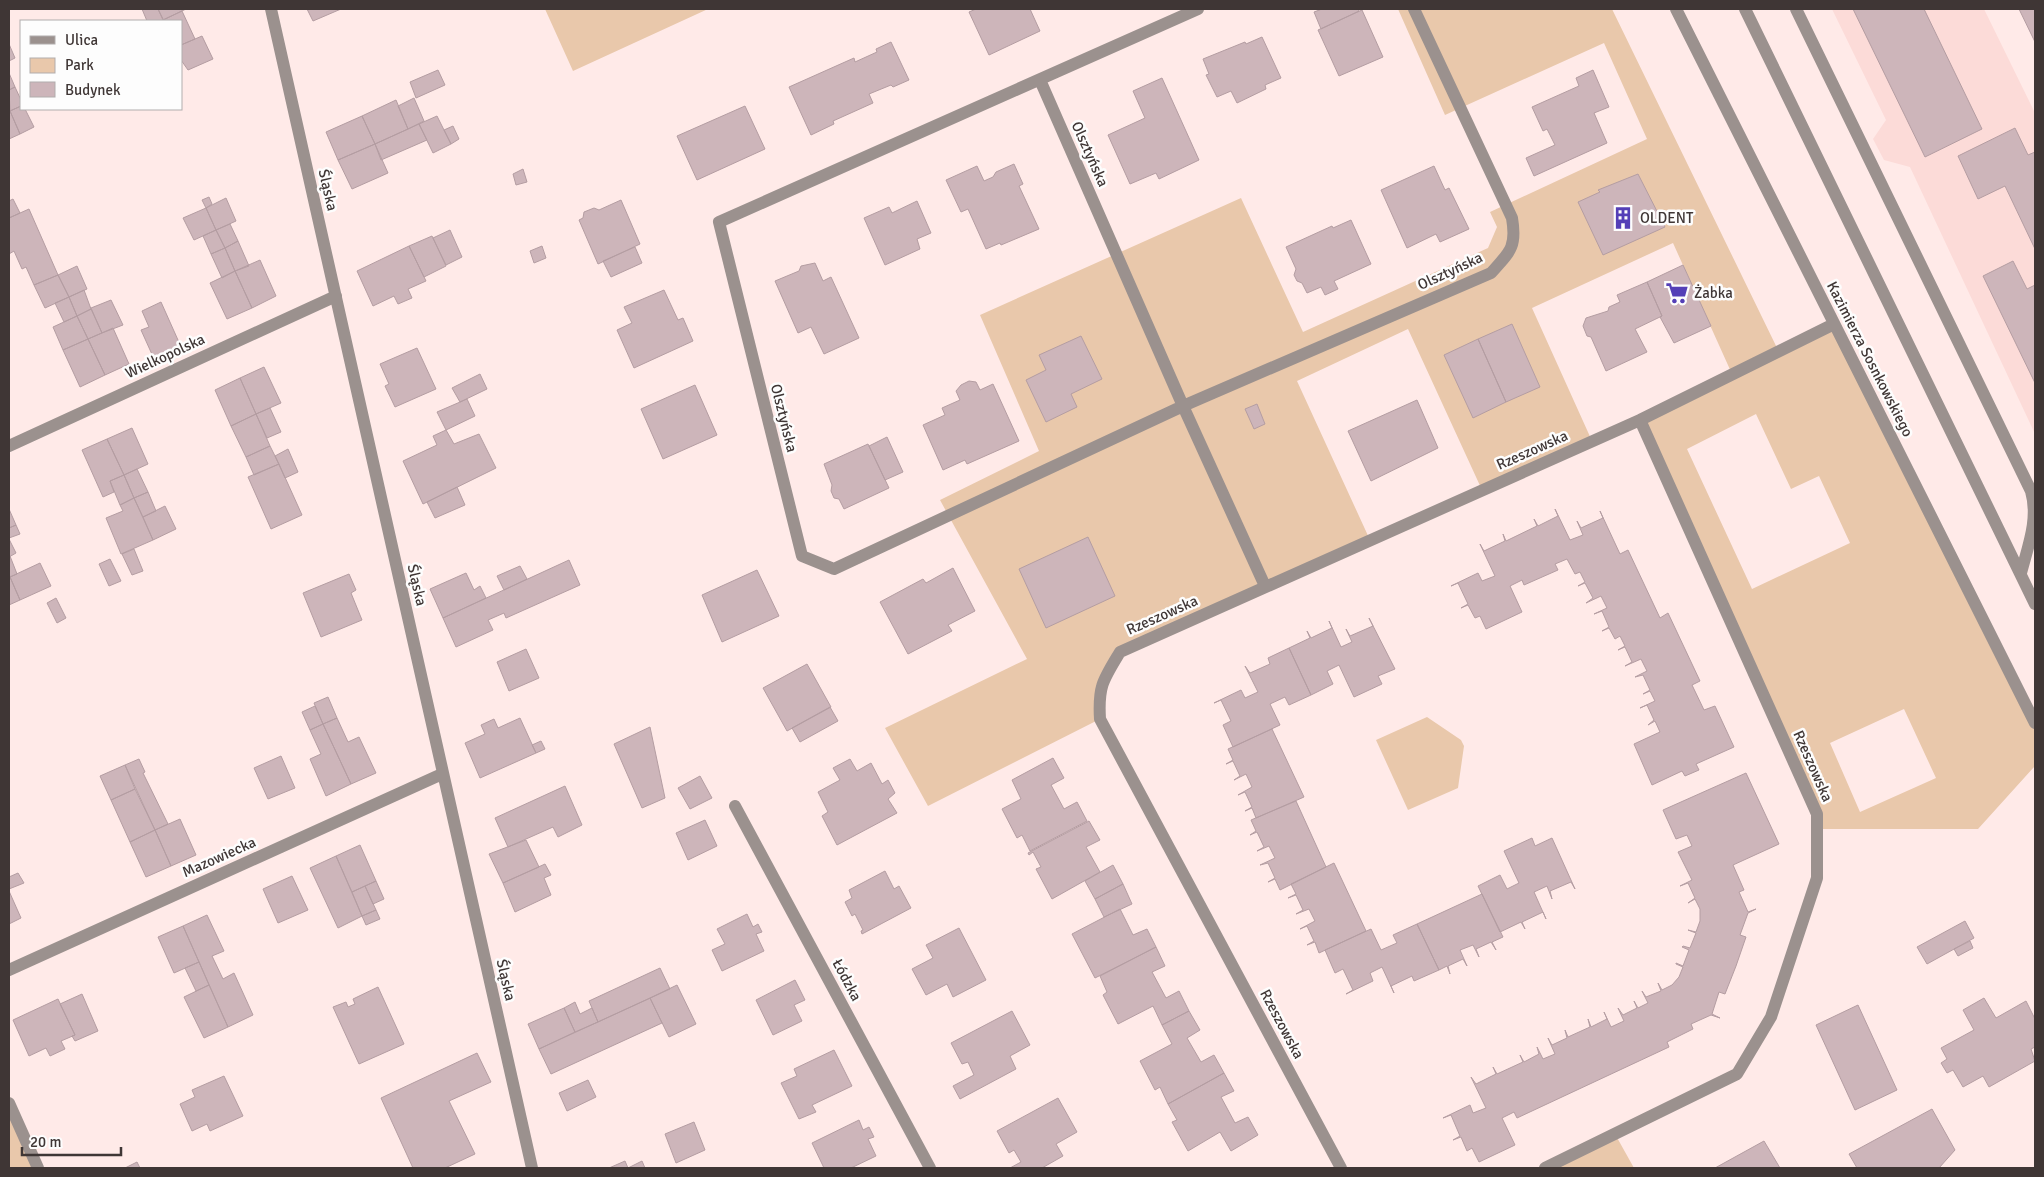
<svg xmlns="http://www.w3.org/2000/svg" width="2044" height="1177" viewBox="0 0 2044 1177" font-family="Signika,sans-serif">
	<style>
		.built { fill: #fcdbd8 }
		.green { fill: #e9c8ab; fill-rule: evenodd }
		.building { fill: #cdb5ba; stroke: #b49da2 }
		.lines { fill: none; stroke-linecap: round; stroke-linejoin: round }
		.minor { stroke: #9b918e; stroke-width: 12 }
		.labels { text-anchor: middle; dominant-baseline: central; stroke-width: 5; stroke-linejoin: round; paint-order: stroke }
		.street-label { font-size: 15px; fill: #3f3635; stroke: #fdfdfd }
		.poi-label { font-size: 15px; fill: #3f3635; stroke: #fdfdfd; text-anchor: start }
	</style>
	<rect width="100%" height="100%" fill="#ffeae8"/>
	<path class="built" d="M1832,9H1984L2035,113V434L1910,167L1884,160L1873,139L1886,120Z"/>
	<path class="green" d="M545,9H708L573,71Z
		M1398,9H1612L1779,352L1834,324L2035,723V766L1978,829H1817V814L1640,420L1732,374L1673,243L1532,308L1592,441L1482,490L1408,329L1297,381L1370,540L1120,652L1105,677L1100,719L928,806L885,728L1027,659L940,500L1039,451L980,315L1241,198L1303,332L1488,248L1497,227L1490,212L1647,139L1604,43L1445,115ZM1756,414L1791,489L1819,476L1850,543L1752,589L1687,449ZM1904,709L1936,778L1860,812L1830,743Z
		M1427,717L1461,740L1464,746L1458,788L1408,810L1376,740Z
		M9,1103L38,1168H9Z
		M1615,1134L1634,1168H1545Z"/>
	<path class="building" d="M142,9H158L164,21H147Z
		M158,9H186L163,20Z
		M307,9H341L313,21Z
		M976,9H1030L1040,31L989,55L969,12Z
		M1322,9H1358L1359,11L1321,29L1314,12Z
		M1853,9H1924L1982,129L1925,157Z
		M2019,9H2035V42Z
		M1362,10L1383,57L1339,76L1318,30Z
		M182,11L195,39L181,45V21H164L163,20Z
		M202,36L213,59L188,70L181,60V45Z
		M1262,37L1281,78L1265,85L1266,89L1237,103L1231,91L1217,97L1206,75L1209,74L1203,59L1245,42L1246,44Z
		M891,42L909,80L893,87L891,85L869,94L873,103L833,121L834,124L811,135L789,87L854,58L855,62L877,52L876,49Z
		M9,44L15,58L9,61Z
		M438,70L445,85L416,98L410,82Z
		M1593,70L1609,107L1594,113L1607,143L1534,176L1526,158L1555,145L1547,129L1543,131L1532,107L1579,86L1576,78Z
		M9,73L15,87L9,90Z
		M1162,78L1199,160L1159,179L1156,173L1130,184L1108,135L1145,118L1133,91Z
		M15,87L21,100V106L10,111L9,90Z
		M414,98L424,121L408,129L398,106Z
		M396,100L408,129L375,144L362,116Z
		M21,106V109H25L34,127L20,134L10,111Z
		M745,106L765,149L697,180L677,136Z
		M10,111L20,134L9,139V112Z
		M362,116L375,144L338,160L326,132Z
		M437,116L451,144L433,153L419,124Z
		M419,124L427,140L381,160L375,144Z
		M453,126L459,139L451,144L444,130Z
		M2015,128L2028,155L2035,152V249L2005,186L1978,199L1958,156Z
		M375,144L388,173L352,189L338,160Z
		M1014,164L1023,184L1019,186L1039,229L1001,245L1000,243L986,249L968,209L961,212L946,180L977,166L984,181L993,177L996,172Z
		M1434,166L1445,190L1449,188L1469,229L1440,242L1436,234L1407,248L1381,190Z
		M523,169L527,182L516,185L513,174Z
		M1638,174L1665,227L1603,255L1578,202L1600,192L1598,190Z
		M209,197L212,204L206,208L202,200Z
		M226,198L236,221L216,230L206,208Z
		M13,199L20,213L9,218V201Z
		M621,200L640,244L598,264L579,220L583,218L584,212L594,208L599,210Z
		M917,201L931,233L917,239L920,249L885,265L864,218L889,207L892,213Z
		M206,208L216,230L194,240L183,218Z
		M29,209L58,275L34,285L26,267L22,269L14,251L9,254V218Z
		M1351,220L1371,264L1334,281L1338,289L1325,295L1321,287L1307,293L1302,283L1297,281L1294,275L1296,269L1286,247L1332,226L1333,228Z
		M230,224L238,241L225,248L216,230Z
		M216,230L225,248L211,254L203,236Z
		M450,230L462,257L446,265L433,238Z
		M432,236L446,266L424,277L409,246Z
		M238,241L249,266L235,271L225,248Z
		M409,246L426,281L408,289L412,298L398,304L394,296L373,306L357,271Z
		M542,246L546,258L534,263L530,251Z
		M635,247L642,263L611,277L603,261Z
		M225,248L235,271L222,278L211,254Z
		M260,260L276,296L252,308L235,271Z
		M2013,261L2027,289L2035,285V383L1983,276Z
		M815,263L823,281L831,277L859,338L824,354L811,327L798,333L775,281L799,271L801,266Z
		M1683,265L1711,326L1674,343L1660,317L1662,316L1647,282Z
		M77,266L87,289L69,297L58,275Z
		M235,271L252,308L227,319L210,283Z
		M58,275L69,297L45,308L34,285Z
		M1647,282L1662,316L1635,329L1647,352L1606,371L1591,337L1587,336L1583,326L1586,318L1608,311L1609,307L1620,302L1617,295Z
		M84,290L91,309L77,316L69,297Z
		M664,290L678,320L683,318L693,341L634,368L617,330L632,323L624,307Z
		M69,297L77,316L64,322L55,303Z
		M111,300L123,325L102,333L91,308Z
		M161,302L182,349L155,361L141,330L149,327L142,311Z
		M91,309L102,333L88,339L77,316Z
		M77,316L88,339L63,350L53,327Z
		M1512,324L1540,387L1506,402L1478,339Z
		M113,328L129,364L105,375L88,339Z
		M1081,336L1102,379L1071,394L1077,407L1046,422L1026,380L1046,370L1039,355Z
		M88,339L105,375L80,387L63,350Z
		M1478,339L1506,402L1473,418L1444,355Z
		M417,348L436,389L395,407L385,386L389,384L380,364Z
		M264,367L281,403L256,414L240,378Z
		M480,374L487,389L460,402L452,388Z
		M240,378L256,414L231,426L215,390Z
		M969,381L976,382L980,390L993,384L1019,441L967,464L965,460L943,470L923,425L945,415L942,408L960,400L956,391L961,385Z
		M695,385L717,435L663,459L641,409Z
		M467,399L475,416L446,430L437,412Z
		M1417,400L1438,448L1371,481L1348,431Z
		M1257,404L1265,424L1254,429L1245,409Z
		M270,408L281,432L267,438L256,414Z
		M256,414L270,446L246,457L231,426Z
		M132,428L148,464L124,475L107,439Z
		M446,430L454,444L479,434L496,468L423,504L403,461L437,445L433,436Z
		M887,437L903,472L885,480L869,446Z
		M107,439L124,475L110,481L114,492L103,497L82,450Z
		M868,444L889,488L844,509L839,499L834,498L831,491L832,485L824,464Z
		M270,446L279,464L254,475L246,457Z
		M288,449L298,472L285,478L275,456Z
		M279,464L302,515L271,529L248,477Z
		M137,469L148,492L134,498L124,475Z
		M124,475L134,498L120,505L110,481Z
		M457,487L465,505L435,518L427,502Z
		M148,492L156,511L143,517L134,498Z
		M134,498L153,540L121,554L106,518L123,511L120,505Z
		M165,506L176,529L153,540L143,517Z
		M9,509L16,525L9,528Z
		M1555,509L1570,540L1583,535L1577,521L1581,528L1603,518L1600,511L1620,554L1628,550L1660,618L1668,613L1700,681L1692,685L1704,710L1715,706L1734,747L1696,764L1699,770L1685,776L1682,771L1652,785L1634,744L1660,732L1655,721L1648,725L1654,720L1647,705L1640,708L1655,701L1650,691L1643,694L1650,690L1643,675L1635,677L1647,671L1641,659L1625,666L1632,662L1625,647L1618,650L1625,646L1620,636L1615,639L1609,628L1602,631L1609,627L1602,611L1594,614L1607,608L1601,596L1586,603L1593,598L1585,583L1578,586L1585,582L1580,572L1575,574L1567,559L1555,564L1558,570L1524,585L1522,580L1510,586L1522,612L1486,629L1480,616L1475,618L1468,605L1461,608L1468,604L1458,583L1451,586L1478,573L1482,581L1495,576L1480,544L1484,551L1505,541L1503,534L1506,541L1537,526L1534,519L1538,526L1558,516Z
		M16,525L20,534L9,538V528Z
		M1088,537L1115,596L1046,628L1019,569Z
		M9,539L16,553L9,557Z
		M134,549L143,571L132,575L122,554Z
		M10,556L17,574L10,577L9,573Z
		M110,559L121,581L109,586L99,564Z
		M569,560L580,585L506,618L504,613L488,620L493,630L456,647L443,618Z
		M40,563L51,586L20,600L10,577Z
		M520,566L527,579L504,590L497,576Z
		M953,568L975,611L948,625L952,631L908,654L880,602L923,579L926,583Z
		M757,570L779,616L722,642L702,595Z
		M466,573L474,590L480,586L486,598L443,618L430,589Z
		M349,574L356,590L351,593L362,620L321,637L303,593Z
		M9,577H10L20,600L9,605Z
		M56,598L66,618L57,623L47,603Z
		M1369,618L1395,669L1378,676L1382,684L1354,697L1339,665L1327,671L1333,684L1311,695L1289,648L1310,638L1307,631L1311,638L1332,628L1329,621L1341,647L1352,642L1346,629L1350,636L1373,626Z
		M1289,648L1311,695L1289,705L1285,697L1270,704L1280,725L1233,747L1223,725L1231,721L1221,700L1214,703L1241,690L1245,698L1258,692L1245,666L1250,673L1270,664L1268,658Z
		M526,649L539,678L509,691L497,662Z
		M807,664L831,707L787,731L763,688Z
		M328,697L337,718L323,724L314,703Z
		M315,706L323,724L310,730L302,712Z
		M830,707L838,721L800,742L792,728Z
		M337,718L348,742L359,737L376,773L351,784L323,724Z
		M520,718L536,753L480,778L465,743L485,734L481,725L494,719L498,728Z
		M323,724L351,784L326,796L310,759L321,754L310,730Z
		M650,727L665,798L642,808L614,744Z
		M1272,729L1304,797L1256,818L1252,808L1245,811L1252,807L1245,792L1238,795L1252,787L1246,774L1234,780L1240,776L1233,761L1226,764L1233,760L1228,749Z
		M541,741L545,749L536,753L532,745Z
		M281,756L295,788L268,799L254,768Z
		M1053,758L1064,778L1051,785L1064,809L1077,802L1087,821L1030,851L1022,835L1017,838L1002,809L1021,799L1012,780Z
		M139,759L145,772L143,773L168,824L155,830L125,765Z
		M850,759L857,771L871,763L882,784L888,780L895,793L888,799L897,813L837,845L822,816L828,812L818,792L840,780L833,768Z
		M125,765L135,789L111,800L100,776Z
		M1746,773L1779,844L1733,865L1744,890L1739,892L1748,912L1756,909L1748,913L1740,935L1746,937L1736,966L1725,994L1719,992L1712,1014L1720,1018L1711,1015L1691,1024L1693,1029L1667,1042L1669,1047L1517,1118L1514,1112L1502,1118L1515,1145L1479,1162L1472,1148L1467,1151L1461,1137L1453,1140L1460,1136L1451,1115L1443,1118L1470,1105L1473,1113L1486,1108L1471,1077L1476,1084L1496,1074L1493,1067L1497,1074L1523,1062L1520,1055L1524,1062L1539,1054L1537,1047L1543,1059L1555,1054L1548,1038L1552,1045L1567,1038L1565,1030L1568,1037L1590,1027L1588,1019L1591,1027L1607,1019L1604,1012L1611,1027L1624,1021L1618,1008L1623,1015L1637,1008L1634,1001L1638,1008L1648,1003L1642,991L1646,997L1661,991L1658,983L1662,990L1672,985L1679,977L1683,967L1676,964V963L1683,966L1689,950L1682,947L1683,946L1690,948L1696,933L1688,930L1696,932L1700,921V909L1695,899L1688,903L1695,898L1688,883L1680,886L1692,880L1678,852L1692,846L1687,835L1676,839L1663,810Z
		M700,776L712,798L690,809L678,788Z
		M565,786L582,825L558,837L553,827L508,847L495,818Z
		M135,789L155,830L130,842L111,800Z
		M1296,801L1326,867L1280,890L1275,879L1268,882L1275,878L1268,863L1260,865L1275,858L1269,846L1257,851L1264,847L1257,832L1250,835L1256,831L1251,820Z
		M180,819L196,855L171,866L155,830Z
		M705,820L717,846L688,860L676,833Z
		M1089,821L1100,840L1086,847L1100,872L1052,899L1036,869L1041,867L1033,852L1029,855L1028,853Z
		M155,830L171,866L146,877L130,842Z
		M1532,838L1535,846L1552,838L1575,889L1571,882L1550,891L1552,899L1547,886L1534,892L1546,919L1543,912L1522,922L1525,929L1521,922L1500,932L1478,886L1500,875L1507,889L1519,883L1504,851Z
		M526,840L539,867L503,883L489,854Z
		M360,845L376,881L352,892L336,856Z
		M336,856L362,916L338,928L310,868Z
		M1334,863L1366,931L1319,953L1315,942L1307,945L1314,941L1307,926L1300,929L1315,921L1309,909L1296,914L1303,910L1296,895L1288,898L1296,894L1291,884Z
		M545,864L551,875L544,878L551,895L515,912L503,883Z
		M1113,865L1123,884L1095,899L1085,881Z
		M885,871L894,889L899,886L911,908L862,934L861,931L863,930L855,914L852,916L845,902L852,898L849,890Z
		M18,873L24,883L9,889V877Z
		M292,876L308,910L278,923L263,889Z
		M376,881L384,899L373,904L365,886Z
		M1123,884L1132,904L1104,917L1095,899Z
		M365,886L376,910L362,916L352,892Z
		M9,891L21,918L9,924Z
		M1482,894L1503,937L1492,942L1496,950L1491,942L1476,949L1479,957L1473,945L1460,950L1467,966L1463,959L1448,966L1450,974L1447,966L1439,970L1417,924Z
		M1120,909L1133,935L1147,929L1156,947L1095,978L1072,934Z
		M376,910L380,919L366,925L362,916Z
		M747,914L753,927L758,924L762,932L756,934L764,951L722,971L712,950L725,944L717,929Z
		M207,915L224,951L212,956L223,979L234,973L253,1015L228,1027L183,926Z
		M1965,921L1974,938L1927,964L1917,947Z
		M1417,924L1439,970L1414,981L1412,976L1391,986L1394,993L1382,967L1370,973L1373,981L1346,994L1353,990L1343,969L1335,973L1325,950L1371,929L1381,950L1397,943L1393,935Z
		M183,926L199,962L174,973L158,937Z
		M959,928L986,980L953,997L947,984L926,995L912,969L933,958L926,945Z
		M1970,941L1973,948L1958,956L1954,949Z
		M1156,947L1165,966L1152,972L1166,998L1179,991L1189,1011L1162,1025L1153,1006L1118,1024L1103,995L1107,992L1100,976Z
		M199,962L209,985L196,991L185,968Z
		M660,968L670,989L598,1022L589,1001Z
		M795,980L805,1000L794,1005L802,1021L773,1035L756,1000Z
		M209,985L228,1027L204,1038L184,997Z
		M677,985L696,1024L669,1037L650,998Z
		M378,987L404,1044L359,1064L333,1007L346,1002L348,1007L355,1004L353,999Z
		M82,994L98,1031L75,1041L72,1036L75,1035L60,1004Z
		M650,998L662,1023L551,1074L539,1049Z
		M1984,998L1996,1018L2026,1001L2035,1019V1047L2031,1049L2035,1061L1989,1087L1983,1076L1963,1087L1953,1070L1947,1073L1941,1063L1947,1059L1941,1048L1974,1030L1963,1010Z
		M58,999L75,1035L61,1041L65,1049L50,1056L46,1048L29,1056L13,1020Z
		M575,1002L580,1014L592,1008L598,1022L575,1032L564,1008Z
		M1858,1005L1897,1090L1855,1110L1816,1025Z
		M564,1008L575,1032L539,1049L528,1024Z
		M1012,1011L1030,1045L1010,1056L1016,1069L960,1099L953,1086L974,1075L968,1062L962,1064L951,1043Z
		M1189,1011L1200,1030L1187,1038L1201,1062L1214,1055L1224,1073L1168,1104L1160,1087L1155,1090L1140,1061L1172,1044L1162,1025Z
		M834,1050L852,1086L812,1105L816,1112L799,1119L781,1083L797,1076L794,1069Z
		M477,1053L491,1082L449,1101L475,1154L445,1168H413L381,1098Z
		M1224,1073L1234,1091L1221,1097L1235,1123L1248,1117L1258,1135L1231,1151L1220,1132L1188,1151L1172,1122L1177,1120L1168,1104Z
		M224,1076L243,1116L210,1131L207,1124L192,1131L180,1104L195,1097L192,1090Z
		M588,1080L596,1097L567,1111L559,1093Z
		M1058,1098L1077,1132L1056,1144L1063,1156L1042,1168H1010L1021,1162L1014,1150L1009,1153L997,1131Z
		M1932,1109L1955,1150L1939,1168H1857L1849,1154Z
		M859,1120L863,1130L869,1127L874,1137L868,1139L876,1156L851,1168H824L812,1143Z
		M694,1122L705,1150L676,1163L665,1134Z
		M1764,1141L1780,1168H1715Z
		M625,1161L628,1168L642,1161L645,1168H609Z
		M137,1162L140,1168H125Z"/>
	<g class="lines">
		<path class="minor" d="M271,9L532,1168
			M1198,9L719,222L802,556L834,569L1183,406L1491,273C1510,252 1517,247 1512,218L1414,9
			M1676,9L2035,723
			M1745,9L2035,604
			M1796,9L2031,491C2039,519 2028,546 2021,573
			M1040,80L1183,406L1265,586
			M9,446L336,296
			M735,806L930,1168
			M9,970L442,774
			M9,1103L38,1168
			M1341,1168L1100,719C1098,686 1103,680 1120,652L1640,420L1834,324
			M1545,1168L1737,1074L1771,1017L1817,878V814L1640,420"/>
	</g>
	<defs>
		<symbol id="building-bare" viewBox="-9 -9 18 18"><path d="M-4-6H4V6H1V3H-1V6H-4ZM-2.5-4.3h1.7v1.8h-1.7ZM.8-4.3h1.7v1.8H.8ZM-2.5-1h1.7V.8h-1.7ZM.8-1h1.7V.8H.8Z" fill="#543fb7" stroke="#fdfdfd" stroke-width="2.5" paint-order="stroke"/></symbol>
		<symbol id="supermarket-bare" viewBox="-9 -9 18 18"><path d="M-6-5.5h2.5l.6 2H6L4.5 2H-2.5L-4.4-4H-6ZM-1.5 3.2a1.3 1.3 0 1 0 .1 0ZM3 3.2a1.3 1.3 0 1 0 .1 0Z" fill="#543fb7" stroke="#fdfdfd" stroke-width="2.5" paint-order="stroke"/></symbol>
	</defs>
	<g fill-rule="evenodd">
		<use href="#building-bare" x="1607" y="202" width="32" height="32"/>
		<use href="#supermarket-bare" x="1661" y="277" width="32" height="32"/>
	</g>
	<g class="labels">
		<g class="street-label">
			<text transform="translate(1090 154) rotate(66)">Olsztyńska</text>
			<text transform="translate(328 190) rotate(77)">Śląska</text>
			<text transform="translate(1450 271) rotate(-25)">Olsztyńska</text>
			<text transform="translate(165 356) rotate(-25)">Wielkopolska</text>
			<text transform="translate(1870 359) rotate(63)">Kazimierza Sosnkowskiego</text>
			<text transform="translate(784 418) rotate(76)">Olsztyńska</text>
			<text transform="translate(1532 450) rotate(-24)">Rzeszowska</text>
			<text transform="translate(417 585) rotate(77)">Śląska</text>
			<text transform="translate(1162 615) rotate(-24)">Rzeszowska</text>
			<text transform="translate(1813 766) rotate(66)">Rzeszowska</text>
			<text transform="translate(219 857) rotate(-24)">Mazowiecka</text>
			<text transform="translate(506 980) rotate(77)">Śląska</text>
			<text transform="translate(847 980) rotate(62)">Łódzka</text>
			<text transform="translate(1282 1024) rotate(62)">Rzeszowska</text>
		</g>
		<g class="poi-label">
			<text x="1640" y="218">OLDENT</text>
			<text x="1694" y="293">Żabka</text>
		</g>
	</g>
	<rect width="2044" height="1177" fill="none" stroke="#3f3635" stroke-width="20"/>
	<rect x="20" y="20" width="162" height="90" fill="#fdfdfd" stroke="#b1adad"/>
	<rect x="30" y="36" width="25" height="8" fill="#9b918e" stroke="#b1adad"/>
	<text x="65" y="45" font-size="15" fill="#3f3635">Ulica</text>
	<rect x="30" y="58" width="25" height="15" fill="#e9c8ab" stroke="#b1adad"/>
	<text x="65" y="70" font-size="15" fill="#3f3635">Park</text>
	<rect x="30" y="82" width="25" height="15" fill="#cdb5ba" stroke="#b1adad"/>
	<text x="65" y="95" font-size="15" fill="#3f3635">Budynek</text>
	<path d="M22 1147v8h99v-8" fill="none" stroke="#3f3635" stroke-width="2.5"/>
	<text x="30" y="1147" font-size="15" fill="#3f3635" stroke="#fdfdfd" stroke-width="4" paint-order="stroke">20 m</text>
</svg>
